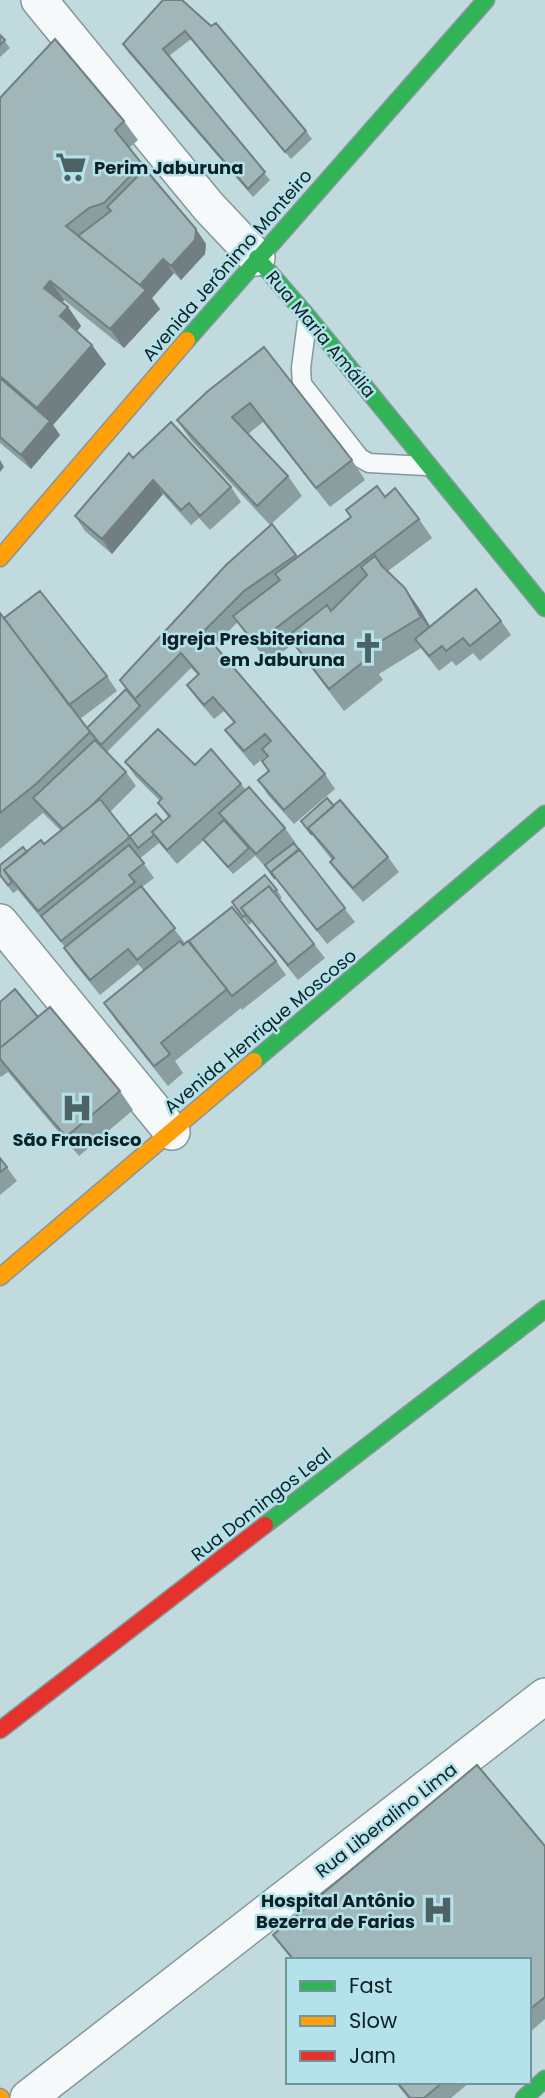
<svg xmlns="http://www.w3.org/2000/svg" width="545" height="2098" viewBox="0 0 545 2098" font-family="Poppins,sans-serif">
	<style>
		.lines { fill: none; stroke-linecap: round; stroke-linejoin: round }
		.lane-casing { stroke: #84979b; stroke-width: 21 }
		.street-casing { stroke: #84979b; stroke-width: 38 }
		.fast-casing { stroke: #84979b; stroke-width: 19 }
		.slow-casing { stroke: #84979b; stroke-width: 19 }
		.jam-casing { stroke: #84979b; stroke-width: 19 }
		.lane { stroke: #f6f9fa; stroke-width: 18 }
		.street { stroke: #f6f9fa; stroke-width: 35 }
		.fast { stroke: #30b455; stroke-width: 16 }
		.slow { stroke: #ff9f0a; stroke-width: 16 }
		.jam { stroke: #e5322d; stroke-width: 16 }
		.wall { fill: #8a9d9f }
		.shaded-wall { fill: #717f82 }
		.building { fill: #a1b6b9; stroke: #717f82; stroke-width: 2 }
		.labels { text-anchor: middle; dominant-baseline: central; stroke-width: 5; stroke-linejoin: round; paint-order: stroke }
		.poi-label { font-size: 18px; font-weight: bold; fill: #0f2124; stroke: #b3e2eb; text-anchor: end }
		.street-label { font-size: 18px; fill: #0f2124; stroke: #b3e2eb }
	</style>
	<rect width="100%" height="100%" fill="#c0dade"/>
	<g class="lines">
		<defs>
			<path id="lane" d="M307,322L301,368L302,384L360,458L369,463L426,466"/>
			<path id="street" d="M39,0L208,206L257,258
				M0,922L172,1132
				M28,2098L545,1696"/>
			<path id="fast" d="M257,258L308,317L545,608
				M187,340L486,0
				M254,1061L545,814
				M265,1525L545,1309
				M524,2098L545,2079"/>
			<path id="slow" d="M0,558L187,340
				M0,1277L254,1061
				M0,2097L1,2098"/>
			<path id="jam" d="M0,1730L265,1525"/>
		</defs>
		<use href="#lane" class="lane-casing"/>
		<use href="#street" class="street-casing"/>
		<use href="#fast" class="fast-casing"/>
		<use href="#slow" class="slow-casing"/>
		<use href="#jam" class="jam-casing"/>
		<use href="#lane" class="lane"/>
		<use href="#street" class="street"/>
		<use href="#fast" class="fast"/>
		<use href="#slow" class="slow"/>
		<use href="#jam" class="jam"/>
	</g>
	<path class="wall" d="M211,26L306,131L312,139L291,159L191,39L169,56L270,180L253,197L128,52L123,44Z
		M0,35L10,48L0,57Z
		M0,98L124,121L138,140L129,148L196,229L206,244L205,254L181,280L174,273L152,298L160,309L124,348L64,300L62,302L68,307L81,326L77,331L106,364L53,425L60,435L31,469L0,443Z
		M264,347L352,460L365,480L330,507L263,422L248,434L288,476L302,496L270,525L190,439L177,420Z
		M133,458L231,487L241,502L210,530L199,518L191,525L163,494L112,554L85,531L75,516Z
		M385,497L419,519L432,538L388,571L405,588L421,611L430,626L501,621L511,635L480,661L473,653L456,666L452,661L439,671L421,648L379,674L383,680L344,711L293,644L268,663L238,622L214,645L325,774L335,789L294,824L268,795L258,780L268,771L262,761L267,757L266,756L254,766L235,744L225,730L234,723L224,711L214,719L197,699L187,685L198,675L191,668L107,752L126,772L136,786L110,812L130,836L163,822L168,817L158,803L160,801L136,777L125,762L195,765L241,784L246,790L285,828L295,842L294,844L355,922L327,944L267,867L266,868L254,854L255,856L233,874L204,840L177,864L159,843L143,856L140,858L154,878L142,887L185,943L276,961L286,975L242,1010L241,1008L175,1061L183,1073L168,1086L117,1022L104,1003L144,971L138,964L100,995L74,963L64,948L65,947L18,890L13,893L0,876L27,852L44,844L61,831L43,813L0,849V613L4,618L107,676L117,691L80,719L87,728L128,692L120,680L272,524L298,557Z
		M334,806L388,857L399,872L363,902L340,876L330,862L332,860L301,821Z
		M277,890L282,898L279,900L314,944L325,958L298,980L252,922L249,925L232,902Z
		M0,1002L38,1017L120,1091L133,1110L79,1156L8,1072L1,1077L0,1076Z
		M0,1158L17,1181L0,1195Z
		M545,1846V2019L529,2033V1960H292L273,1935Z
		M395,2082H470L451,2098H408Z"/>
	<path class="shaded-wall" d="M196,229L206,244L205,254L181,280L171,266Z
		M163,259L174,273L152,298L160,309L124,348L110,329L139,287Z
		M50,281L64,300L58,307L44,288Z
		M68,307L81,326L74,335L60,316Z
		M92,345L106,364L53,425L60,435L31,469L21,455L48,423L37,408Z
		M0,460L4,467L0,472Z
		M153,480L163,494L112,554L102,539Z
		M405,588L421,611L437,639L421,617Z"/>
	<path class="building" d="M163,0H182L211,26L216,23L306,131L285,152L185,31L163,49L265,172L248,189L123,44Z
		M0,35L5,40L0,45Z
		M55,39L124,121L115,130L142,164L104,203L89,208L66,226L146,290L110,329L50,281L44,288L68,307L60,316L92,345L37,408L0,376V98Z
		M145,169L196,229L195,240L171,266L163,259L140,285L78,236L111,211L107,207Z
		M264,347L352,460L316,488L250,403L232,417L288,476L257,506L177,420L208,391Z
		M0,378L50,421L21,455L0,437Z
		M171,422L231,487L200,516L189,503L181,510L153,480L102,539L75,516L129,453L133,458Z
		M377,486L385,497L395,488L419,519L255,644L233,616L280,580L275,574L351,517L346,510Z
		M272,524L296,555L244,591L203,632L325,774L284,810L258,780L269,771L262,761L268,756L262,749L271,741L265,734L244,751L225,730L235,722L213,697L204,705L187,685L199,674L181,653L135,699L120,680L226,565Z
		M375,556L382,566L405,588L421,617L363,652L368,658L329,689L288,636L327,605L331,611L367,575L361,567Z
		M476,589L501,621L470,646L463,638L446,651L442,646L429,656L415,639Z
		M40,591L107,676L69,705L4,618Z
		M0,613L90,732L36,784L0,813Z
		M126,689L140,706L101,745L87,728Z
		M158,729L195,765L211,749L241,784L167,850L152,832L170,816L158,803L162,798L125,762Z
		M95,740L126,772L90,807L63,829L33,798Z
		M249,787L285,828L256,854L219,813Z
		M327,798L334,806L308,828L312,835L301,821Z
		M100,799L130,837L38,911L4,870L41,840L44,844Z
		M340,800L388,857L353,888L330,862L334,858L308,828Z
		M156,814L163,822L152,832L154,835L138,848L130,837H129Z
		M224,820L249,848L228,867L203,839Z
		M294,843L299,850L271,872L275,879L265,865Z
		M129,845L144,863L129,875L135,882L61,941L41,916Z
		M23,847L27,852L4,870L12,882L8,885L0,875V865Z
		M299,849L345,908L317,930L271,872Z
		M265,875L277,890L273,892L269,886L241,908L246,915L243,917L232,902Z
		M141,886L175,928L137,960L128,949L90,980L64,948Z
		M269,886L314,944L288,965L241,908Z
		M232,907L276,961L232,996L189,941Z
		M180,941L183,945L188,941L227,989L161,1043L170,1054L154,1066L104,1003Z
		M15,989L38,1017L0,1048V1002Z
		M50,1007L120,1091L66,1137L0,1059V1048Z
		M0,1158L7,1167L0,1172Z
		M477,1765L545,1846V1997L529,2010V1960H294L273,1935Z
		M397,2082H443L424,2098H410Z"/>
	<defs>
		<symbol id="supermarket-bare" viewBox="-9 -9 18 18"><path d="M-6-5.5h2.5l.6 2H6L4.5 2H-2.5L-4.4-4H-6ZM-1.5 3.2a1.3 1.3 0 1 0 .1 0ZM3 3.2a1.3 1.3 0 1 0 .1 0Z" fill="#4d6265" stroke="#b3e2eb" stroke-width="2.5" paint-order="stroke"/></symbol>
		<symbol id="church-bare" viewBox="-9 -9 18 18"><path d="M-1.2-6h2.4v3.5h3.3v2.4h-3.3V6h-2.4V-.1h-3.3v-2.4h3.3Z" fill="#4d6265" stroke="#b3e2eb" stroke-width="2.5" paint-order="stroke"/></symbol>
		<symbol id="hospital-bare" viewBox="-9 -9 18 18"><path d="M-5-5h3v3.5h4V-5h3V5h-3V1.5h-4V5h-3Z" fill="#4d6265" stroke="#b3e2eb" stroke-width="2.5" paint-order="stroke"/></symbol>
	</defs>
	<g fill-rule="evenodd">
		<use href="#supermarket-bare" x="49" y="145" width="44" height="44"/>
		<use href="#church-bare" x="346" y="626" width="44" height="44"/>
		<use href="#hospital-bare" x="55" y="1086" width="44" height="44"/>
		<use href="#hospital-bare" x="416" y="1888" width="44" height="44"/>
	</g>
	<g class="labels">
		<g class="poi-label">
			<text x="94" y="167" text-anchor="start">Perim Jaburuna</text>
			<text x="345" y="638">Igreja Presbiteriana<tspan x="345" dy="21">em Jaburuna</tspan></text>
			<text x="77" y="1139" text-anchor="middle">São Francisco</text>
			<text x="415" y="1900">Hospital Antônio<tspan x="415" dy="21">Bezerra de Farias</tspan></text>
		</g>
		<g class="street-label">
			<text transform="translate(227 265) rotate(-49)">Avenida Jerônimo Monteiro</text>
			<text transform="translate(321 334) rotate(50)">Rua Maria Amália</text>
			<text transform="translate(260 1031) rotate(-40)">Avenida Henrique Moscoso</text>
			<text transform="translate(261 1504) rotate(-38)">Rua Domingos Leal</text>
			<text transform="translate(386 1820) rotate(-38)">Rua Liberalino Lima</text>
		</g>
	</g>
	<rect x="286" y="1958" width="245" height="126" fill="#b3e2eb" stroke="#71959b" stroke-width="2"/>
	<rect x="300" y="1981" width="35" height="10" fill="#30b455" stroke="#71959b" stroke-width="2"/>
	<text x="349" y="1993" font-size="21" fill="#0f2124">Fast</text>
	<rect x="300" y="2016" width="35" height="10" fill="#ff9f0a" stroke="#71959b" stroke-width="2"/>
	<text x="349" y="2028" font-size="21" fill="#0f2124">Slow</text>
	<rect x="300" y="2051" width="35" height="10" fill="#e5322d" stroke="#71959b" stroke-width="2"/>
	<text x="349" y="2063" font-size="21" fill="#0f2124">Jam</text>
</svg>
